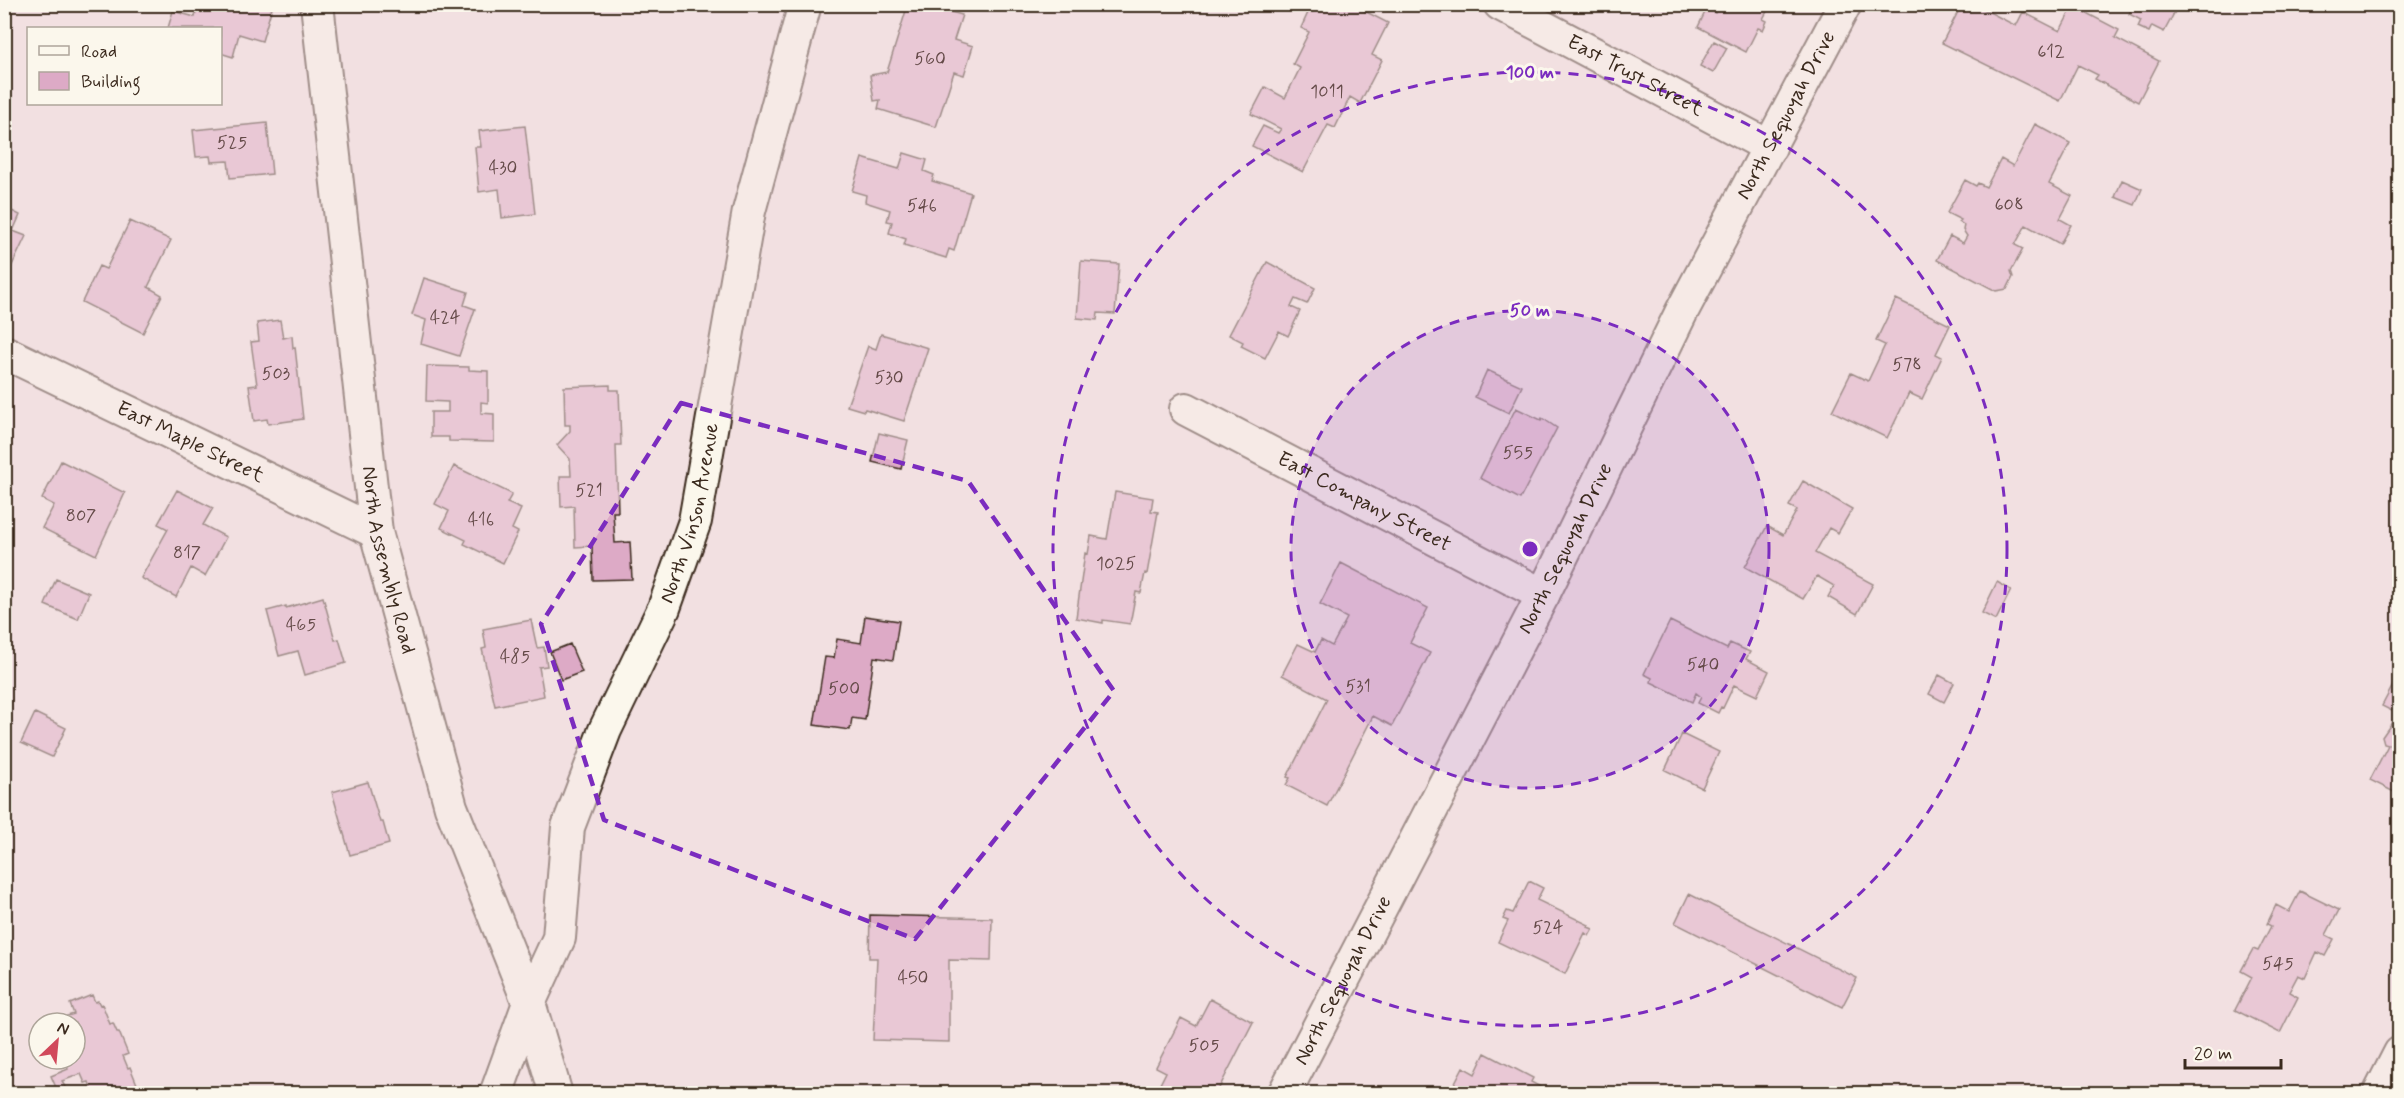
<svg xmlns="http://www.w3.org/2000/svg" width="2404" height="1098" viewBox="0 0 2404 1098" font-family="Mynerve,sans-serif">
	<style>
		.building { fill: #ddaac6; stroke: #3b2a1e; stroke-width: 1.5 }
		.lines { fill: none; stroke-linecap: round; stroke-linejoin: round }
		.street-casing { stroke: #3b2a1e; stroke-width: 36 }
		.street { stroke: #fbf7ec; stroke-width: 32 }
		.marked { fill: none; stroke: #7b2cbf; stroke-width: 4.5; stroke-dasharray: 12 8; stroke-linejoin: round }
		.ring { fill: none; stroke: #7b2cbf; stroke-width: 3; stroke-dasharray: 10 8 }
		.labels { text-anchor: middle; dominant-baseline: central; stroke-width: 6; stroke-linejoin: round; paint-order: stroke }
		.number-label { font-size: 18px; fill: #644a48 }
		.street-label { font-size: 21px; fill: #3b2a1e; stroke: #fbf7ec }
		.centre { fill: #7b2cbf; stroke: #fbf7ec; stroke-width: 3 }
		.ring-label { font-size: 18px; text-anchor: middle; font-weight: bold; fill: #7b2cbf; stroke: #fbf7ec; stroke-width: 6; stroke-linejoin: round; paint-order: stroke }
	</style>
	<rect width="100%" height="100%" fill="#f2e0e1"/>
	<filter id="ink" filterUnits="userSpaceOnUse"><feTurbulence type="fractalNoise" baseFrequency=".0167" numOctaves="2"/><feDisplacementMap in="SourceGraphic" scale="12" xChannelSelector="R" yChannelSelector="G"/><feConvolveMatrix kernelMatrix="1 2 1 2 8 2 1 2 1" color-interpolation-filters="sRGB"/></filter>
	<g filter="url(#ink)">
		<path class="building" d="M198,4H273L262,41L239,34L233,57L220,53V28H168L173,11L195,17Z
			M908,4H948L947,11L962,15L954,40L973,46L964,75L954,72L936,127L878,109L880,100L874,101L870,75L887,72Z
			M1312,4H1351L1388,23L1372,55L1382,60L1360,103L1350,97L1335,128L1328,125L1303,172L1252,146L1263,126L1278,133L1281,129L1251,114L1265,87L1285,98L1300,68L1293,64L1309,32L1301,28Z
			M1719,4H1771L1763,19L1767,21L1763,30L1758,28L1746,52L1698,27L1707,8L1715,13Z
			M1962,4H1974L2016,26L2023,12L2060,31L2073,6L2119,30L2115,38L2159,61L2138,102L2095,79L2098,75L2078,65L2060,101L1942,43Z
			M2134,4H2179L2164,32L2152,26L2149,32L2138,27L2141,20L2129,14Z
			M1714,41L1727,48L1713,73L1700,66Z
			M267,123L272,174L230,178L228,161L211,162L210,156L196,157L193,130Z
			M2035,124L2070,143L2049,184L2072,196L2060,219L2071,225L2060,244L2026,225L2015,245L2023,249L2011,271L2013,277L2007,289L1996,291L1937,260L1950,236L1963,243L1967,236L1963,230L1964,225L1959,222L1961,220L1947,213L1965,180L1976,186L1978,183L1986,187L2001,159L2013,166Z
			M525,126L535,214L502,218L499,189L479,192L475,147H481L479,131Z
			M904,153L927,160L924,171L934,175L932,181L971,193L954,251L949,249L946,258L904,245L906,239L889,233L892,222L887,221L890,210L865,202L866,195L852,191L862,158L899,169Z
			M2122,180L2142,189L2135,205L2115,197Z
			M4,207L20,215L13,231L26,236L6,278Z
			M130,221L171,240L148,287L162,295L143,333L82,302L99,266L106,269Z
			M1081,261L1119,264L1115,314L1098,313L1097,320L1077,318Z
			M1267,262L1315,288L1307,304L1295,299L1291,307L1300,311L1288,336L1279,331L1265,358L1241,346L1243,342L1229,335Z
			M424,278L468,292L464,305L475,309L459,356L421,344L426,320L412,315Z
			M1896,299L1950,325L1936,354L1942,357L1922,399L1909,393L1887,438L1832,411L1851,373L1868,381L1885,345L1876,341Z
			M280,320L283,338L292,336L293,348L295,347L303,419L268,424L267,419L254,421L249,386L257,385L251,342L259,341L257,323Z
			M881,334L928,348L904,421L865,409L864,411L847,406L868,346L876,349Z
			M427,366L469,367V370L488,371V403L481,402V413L494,414V442L449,441V437H431V412H448V402L426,401Z
			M1487,370L1522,386L1509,413L1475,397Z
			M610,385V390H619L621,445H616L618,512H613L615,543L630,542L632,579L593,580L592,546L575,547L574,506L561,507L560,476H571L570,459L557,445L570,431V425H565L564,387Z
			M1516,408L1541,420L1542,418L1557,428L1520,499L1480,478Z
			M879,433L908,440L901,469L872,462Z
			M61,461L125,493L96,555L42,528L54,505L42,499Z
			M454,466L512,494L507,503L521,509L512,529L518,532L503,563L464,544L466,540L441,528L449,511L435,504Z
			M1803,481L1852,509L1838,533L1829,528L1815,553L1873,584L1857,614L1828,597L1834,586L1817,576L1803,599L1745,567L1767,526L1783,535L1797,510L1789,506Z
			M177,490L213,508L203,525L226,537L205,576L191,568L176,597L141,578L168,529L158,524Z
			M1115,492L1153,498L1151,511L1158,512L1147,574L1145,573L1141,593L1136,592L1130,624L1103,620V623L1076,618L1085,553L1088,554L1091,536L1107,539Z
			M1341,563L1428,608L1410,643L1430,653L1392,726L1373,716L1327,806L1286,785L1290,778L1287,777L1327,699L1282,675L1298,644L1315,652L1321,640L1332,646L1347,618L1320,604Z
			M56,579L89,593L78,619L45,605Z
			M1997,582L2011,590L1996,620L1982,613Z
			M323,597L335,640L339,639L346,663L305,675L298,651L279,656L267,611L286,606V608Z
			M865,616L899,621L893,660L874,657L865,720L852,718L850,730L814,725L825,657L834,658L837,639L861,643Z
			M531,620L537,648L544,647L547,666L539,667L544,696L495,706L482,649L486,648L483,629Z
			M1670,621L1727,649L1730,643L1750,652L1746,659L1769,671L1757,696L1734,685L1723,708L1721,707L1718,713L1698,703L1701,697L1696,693L1692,702L1651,682L1652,678L1644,674Z
			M570,644L582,672L561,680L550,652Z
			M2400,672V795L2370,780L2388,745L2384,744L2382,737L2398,714L2382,706Z
			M1939,675L1954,683L1944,702L1929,694Z
			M35,713L66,728L52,757L21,743Z
			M1682,734L1719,752L1702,788L1665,770Z
			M368,782L380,822H383L389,844L350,855L332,792Z
			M1529,881L1543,888L1537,900L1589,925L1588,927L1593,929L1589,936L1585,933L1565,974L1498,942L1508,921L1503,919L1507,911L1513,913Z
			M2300,891L2339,910L2326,935L2334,939L2325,956L2317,952L2305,978L2298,975L2289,992L2298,997L2280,1033L2235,1010L2252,977L2241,971L2253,949L2258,951L2271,926L2267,924L2276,905L2289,912Z
			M1689,894L1857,978L1842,1007L1675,923Z
			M870,915L992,918L991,961L949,960V1042L873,1040L877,958H869Z
			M92,995L95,1002L98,1001L100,1005L102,1004L110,1024L113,1023L117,1032H119L128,1054L123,1056L128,1068L130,1067L141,1094H93L89,1082L85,1083L81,1074L62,1081L66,1089L58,1092L51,1076L68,1069L64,1059H75V1023H67L64,1017L74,1014L70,1004Z
			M1210,999L1253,1022L1216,1094H1155L1166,1072L1156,1067L1181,1018L1196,1026Z
			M1485,1053L1533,1078L1531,1082L1546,1090L1544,1094H1449L1463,1067L1475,1074Z"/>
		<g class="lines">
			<defs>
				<g id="street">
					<path id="s1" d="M317,4L376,532L451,807L529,1003L556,1094"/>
					<path id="s2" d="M1500,4L1770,147"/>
					<path id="s3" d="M4,352L376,532"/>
					<path id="s4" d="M1186,409L1543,595"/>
					<path id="s5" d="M496,1094L529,1003L559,938L568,827L605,730L664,608L695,521L749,211L805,4"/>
					<path id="s6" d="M1284,1094L1543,595L1681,313L1845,4"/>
					<path d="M2379,1094L2400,1053"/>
				</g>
			</defs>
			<use href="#street" class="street-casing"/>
			<use href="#street" class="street"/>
		</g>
	</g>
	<path d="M0 0H2404V1098H0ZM681,403L968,481L1114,691L915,939L604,820L541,624Z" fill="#f2e0e1" fill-opacity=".55" fill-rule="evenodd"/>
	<path class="marked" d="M681,403L968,481L1114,691L915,939L604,820L541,624Z"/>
	<circle cx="1530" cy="549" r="239" fill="#7b2cbf" fill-opacity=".12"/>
	<g class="ring">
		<circle cx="1530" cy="549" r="239"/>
		<circle cx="1530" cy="549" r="477"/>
	</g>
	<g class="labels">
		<g class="number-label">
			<text x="2051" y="52">612</text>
			<text x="930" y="59">560</text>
			<text x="1327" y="92">1011</text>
			<text x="232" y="143">525</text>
			<text x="503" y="168">430</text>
			<text x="2009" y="205">608</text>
			<text x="922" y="206">546</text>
			<text x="445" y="318">424</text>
			<text x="1907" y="365">578</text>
			<text x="276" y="374">503</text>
			<text x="889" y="378">530</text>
			<text x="1518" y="453">555</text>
			<text x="589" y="491">521</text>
			<text x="81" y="516">807</text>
			<text x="481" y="520">416</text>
			<text x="187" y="553">817</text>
			<text x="1116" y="564">1025</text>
			<text x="301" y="625">465</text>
			<text x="515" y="657">485</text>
			<text x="1703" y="665">540</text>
			<text x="1358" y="687">531</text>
			<text x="844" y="689">500</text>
			<text x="1548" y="928">524</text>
			<text x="2278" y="964">545</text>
			<text x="913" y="978">450</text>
			<text x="1204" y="1046">505</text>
		</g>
		<g class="street-label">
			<text stroke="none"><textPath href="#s2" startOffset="153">East Trust Street</textPath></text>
			<text stroke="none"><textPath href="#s6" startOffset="1100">North Sequoyah Drive</textPath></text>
			<text stroke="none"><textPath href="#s3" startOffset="207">East Maple Street</textPath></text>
			<text stroke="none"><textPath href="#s4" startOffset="201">East Company Street</textPath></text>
			<text stroke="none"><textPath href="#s5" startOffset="618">North Vinson Avenue</textPath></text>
			<text stroke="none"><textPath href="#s6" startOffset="614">North Sequoyah Drive</textPath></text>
			<text stroke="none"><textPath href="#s1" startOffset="561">North Assembly Road</textPath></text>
			<text stroke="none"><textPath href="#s6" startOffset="128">North Sequoyah Drive</textPath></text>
		</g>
	</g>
	<circle cx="1530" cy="549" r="9" class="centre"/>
	<g class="ring-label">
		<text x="1530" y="78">100 m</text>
		<text x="1530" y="316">50 m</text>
	</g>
	<rect width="2404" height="1098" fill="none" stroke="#fbf7ec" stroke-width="24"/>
	<rect x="12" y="12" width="2380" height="1074" fill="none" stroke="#3b2a1e" stroke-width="2" filter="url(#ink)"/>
	<rect x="27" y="27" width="195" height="78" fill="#fbf7ec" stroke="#aea59a" stroke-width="1.5"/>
	<rect x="39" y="46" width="30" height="9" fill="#fbf7ec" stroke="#aea59a" stroke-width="1.5"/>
	<text x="81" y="57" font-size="18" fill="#3b2a1e">Road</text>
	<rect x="39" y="72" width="30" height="18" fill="#ddaac6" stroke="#aea59a" stroke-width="1.5"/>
	<text x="81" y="87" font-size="18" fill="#3b2a1e">Building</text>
	<g transform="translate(57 1041) rotate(26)"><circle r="28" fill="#fbf7ec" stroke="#aea59a" stroke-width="1.5"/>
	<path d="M0-4.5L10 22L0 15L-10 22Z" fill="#d1495b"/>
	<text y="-9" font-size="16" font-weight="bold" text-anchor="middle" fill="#3b2a1e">N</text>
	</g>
	<path d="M2185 1059v9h96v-9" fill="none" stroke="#3b2a1e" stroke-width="3"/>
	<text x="2194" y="1059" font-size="18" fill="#3b2a1e" stroke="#fbf7ec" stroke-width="4.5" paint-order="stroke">20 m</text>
</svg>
